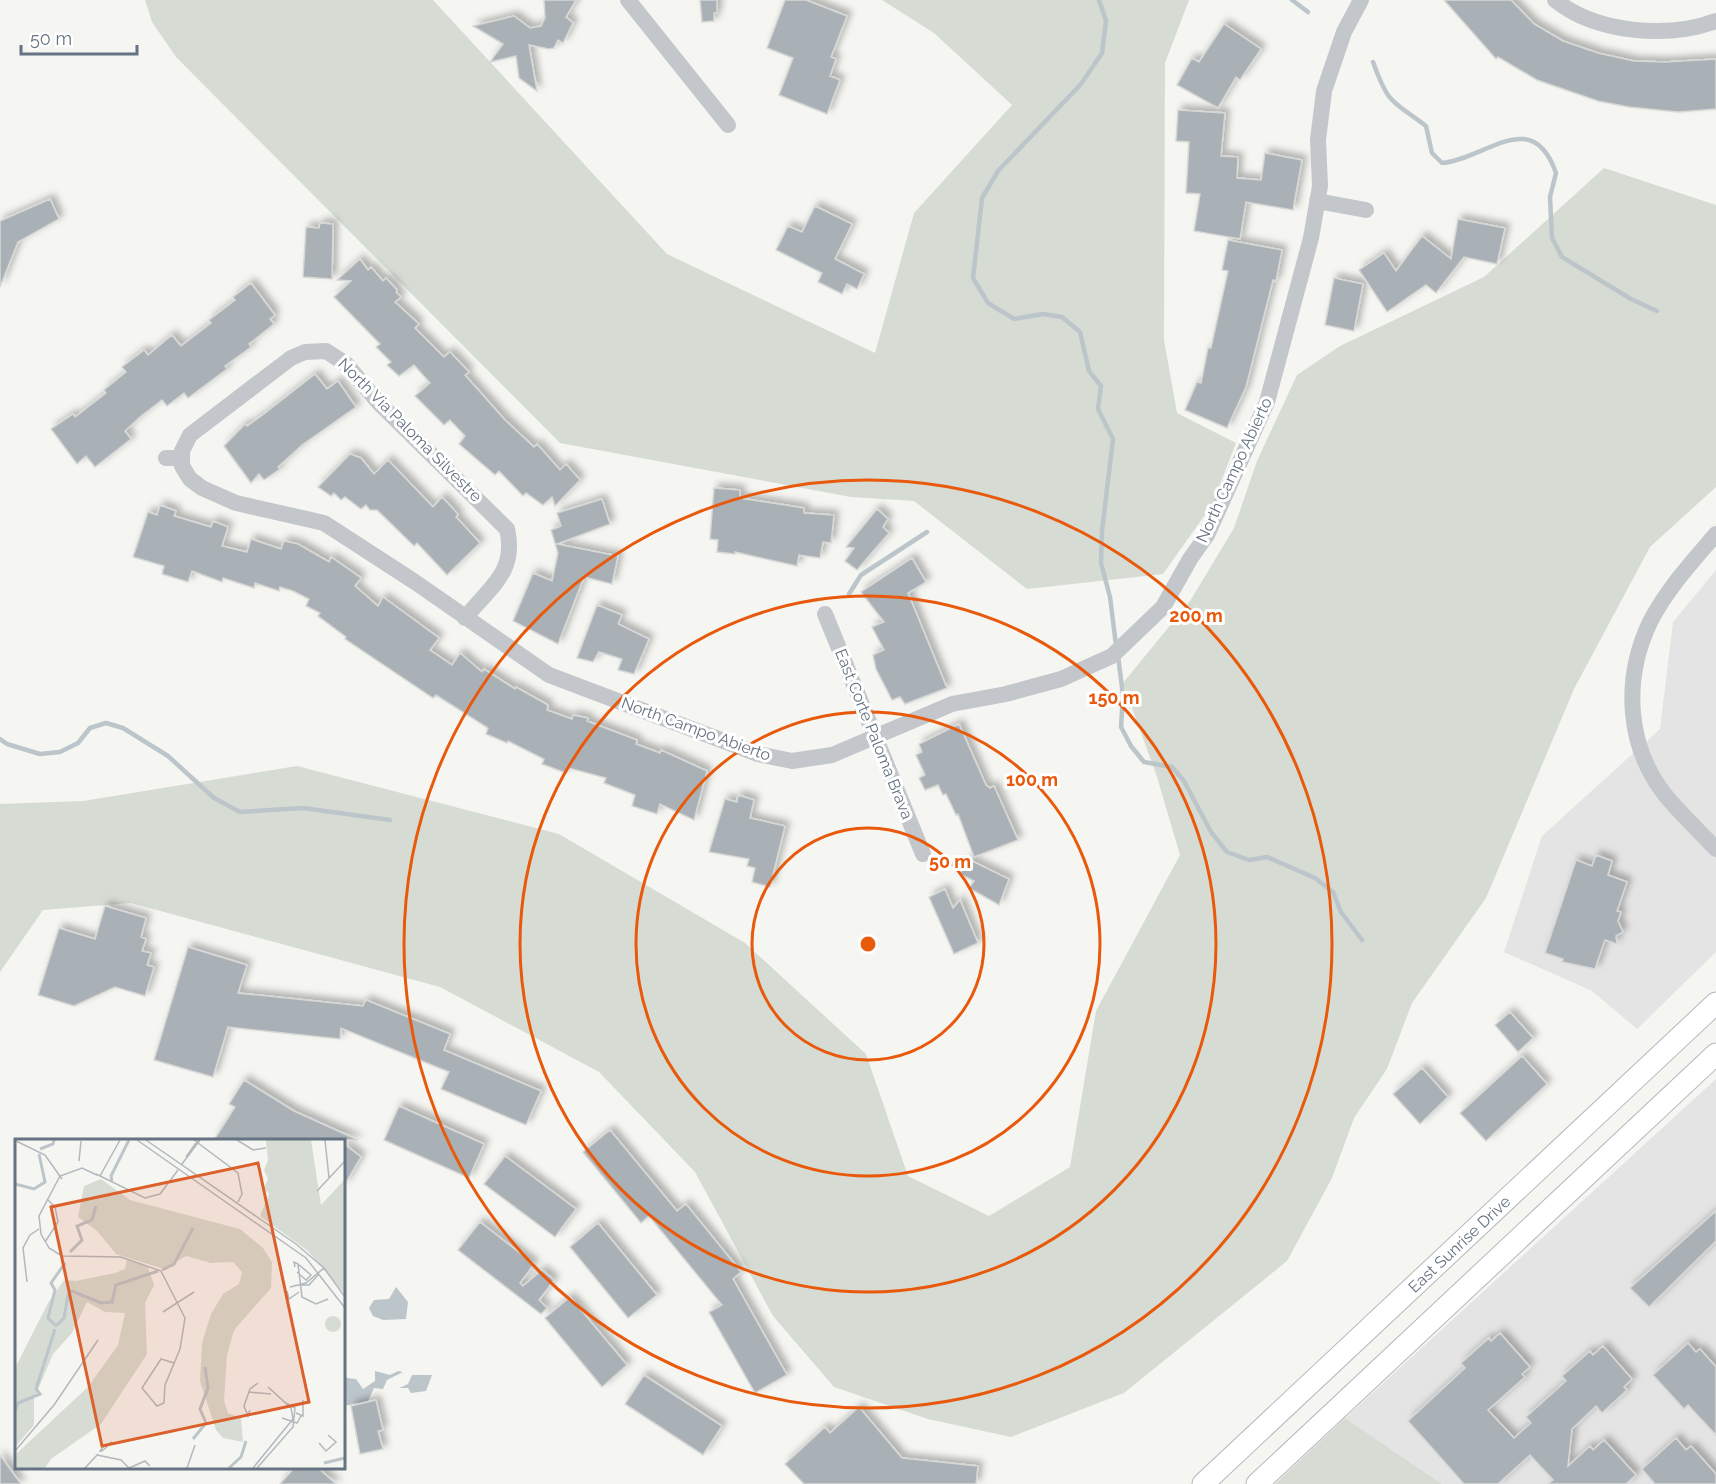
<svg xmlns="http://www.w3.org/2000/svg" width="1716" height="1484" viewBox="0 0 1716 1484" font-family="Raleway,sans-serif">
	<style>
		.built { fill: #e3e4e3 }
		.green { fill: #d6dcd3 }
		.water { fill: #bcc5ca }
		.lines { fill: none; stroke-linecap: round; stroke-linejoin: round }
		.stream { stroke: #bcc5ca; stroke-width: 4.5 }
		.building { fill: #aab1b6; stroke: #d7d7d5; stroke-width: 1.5; filter: url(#shadow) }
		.major-casing { stroke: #b4b8bc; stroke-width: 23 }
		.minor { stroke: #c3c6ca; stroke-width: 16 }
		.major { stroke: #fff; stroke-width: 21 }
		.ring { fill: none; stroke: #e8590c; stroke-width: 3 }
		.labels { text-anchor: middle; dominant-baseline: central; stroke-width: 6; stroke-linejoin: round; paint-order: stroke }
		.street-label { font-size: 16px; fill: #657382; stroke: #fff }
		.inset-river { fill: none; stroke: #bcc5ca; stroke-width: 3 }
		.inset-road { fill: none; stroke: #b2b9be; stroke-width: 1.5 }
		.view { fill: #dc602c; fill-opacity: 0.15; stroke: #dc602c; stroke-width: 3 }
		.inset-edge { fill: none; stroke: #657382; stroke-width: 3 }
		.centre { fill: #e8590c; stroke: #fff; stroke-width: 3 }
		.ring-label { font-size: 18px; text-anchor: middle; font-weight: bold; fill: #e8590c; stroke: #fff; stroke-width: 6; stroke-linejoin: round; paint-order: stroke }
	</style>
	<defs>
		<filter id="shadow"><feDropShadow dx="4.5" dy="-4.5" stdDeviation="3" flood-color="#0004"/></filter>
	</defs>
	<rect width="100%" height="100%" fill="#f5f5f2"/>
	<path class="built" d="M1716,570V952L1637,1029L1592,991L1504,952L1542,836L1660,729L1673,622Z
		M1716,1079V1484H1442L1345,1418Z"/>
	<path class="green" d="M145,0H433L667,254L875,353L914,213L1012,105L934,33L882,0H1189L1165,63L1164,340L1177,413L1236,443L1212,505L1163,574L1027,589L914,501L851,497L560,443L176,57L152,22Z
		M1604,168L1716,205V487L1650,547L1574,689L1486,898L1412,1003L1387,1069L1354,1118L1332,1178L1287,1261L1124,1393L1011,1437L928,1419L834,1387L773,1316L695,1172L599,1072L440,987L131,903L43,910L0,972V804L83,801L297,766L559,834L745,943L866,1054L908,1176L989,1216L1070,1167L1096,1011L1180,855L1157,777L1123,683L1190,601L1234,528L1257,461L1297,375L1340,346L1484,277Z
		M1345,1418L1442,1484H1275Z"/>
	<path class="water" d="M396,1287L408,1302L406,1319L383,1320L373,1316L369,1308L374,1300L389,1299Z
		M344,1368L347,1378L356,1379L363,1389L375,1381V1371L390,1375L398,1371L403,1372L387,1380L383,1389L374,1388L368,1401L344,1406Z
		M412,1375H432L426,1391L411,1393L408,1388H399L408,1384Z"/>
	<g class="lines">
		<path class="stream" d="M1099,0L1106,21L1102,53L1081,84L998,171L982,198L973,278L988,303L1014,319L1043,314L1062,317L1080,332L1089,371L1101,386L1098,409L1113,439L1102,531L1101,563L1110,597L1116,645
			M1292,0L1308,12
			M1373,62C1389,106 1392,100 1426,126L1432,153L1442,163C1486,159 1532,105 1556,173L1550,197L1552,238L1562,257L1631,299L1657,311
			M849,594L861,575L927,532
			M1118,656L1123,695L1121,727L1131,746L1144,762L1172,767L1184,781L1211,832L1227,852L1249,860L1267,857L1315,878L1333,892L1341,912L1362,940
			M0,739L7,744L40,754L60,752L78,743L90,728L106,723L123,728L168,756L214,798L240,812L303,808L390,820"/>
	</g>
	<path class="building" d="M544,0H576L566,17L573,23L563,43L558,40L554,48L549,49L529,45L537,91L519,78L516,56L490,62L503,44L473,26L514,16L530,28L541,26L545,18Z
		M700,0H717V13H714V21L702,22Z
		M785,0H806L847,16L831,57L836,59L830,76L840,80L827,114L779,95L793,58L767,48Z
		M1444,0H1511L1534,24L1563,41L1598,53L1634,61L1665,62L1716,59V109L1678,112L1629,107L1598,101L1537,80L1498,57L1496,59Z
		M1224,24L1261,49L1240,80L1236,77L1218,108L1177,85L1192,58L1199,62Z
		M1178,110L1225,113L1221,156L1238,157L1237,178L1261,180L1265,153L1302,160L1293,210L1246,202L1240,239L1194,231L1200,194L1186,193L1189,142L1176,141Z
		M50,199L59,219L18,242L0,287V221Z
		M815,206L852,224L835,259L864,274L857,289L847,284L842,294L818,282L822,273L776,250L788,226L802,232Z
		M1458,219L1505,228L1497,264L1464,257L1436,293L1426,285L1387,312L1359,270L1384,253L1396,271L1422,236L1451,259Z
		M320,223L333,224L332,279L303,277L306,227L319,228Z
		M1228,240L1282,250L1276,281L1273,280L1246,387L1227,428L1185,410L1197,382L1201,383L1208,348H1211L1228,271L1222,270Z
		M360,259L368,270L371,267L383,281L386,278L397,290L396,292L401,297L395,302L419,324L415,328L444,357L450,352L469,372L465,375L505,420L534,447L537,444L560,470L566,464L580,480L555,506L552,497L543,505L526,493L523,496L499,471L495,475L459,444L465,436L450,420L444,425L415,396L430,383L414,365L399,376L387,365L391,362L376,347L380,344L334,297L351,281L337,280Z
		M1334,278L1363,284L1354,331L1325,325Z
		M251,283L275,315L270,319L274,324L249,344L251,347L225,366L227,369L188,398L184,393L167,406L162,400L141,416L125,431L131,439L95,467L86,456L77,464L51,429L73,414L75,417L106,393L104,390L126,372L122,367L144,350L148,355L172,335L181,346L211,323L209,320L235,300L233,297Z
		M315,374L327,389L338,381L356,407L302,445L278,467L280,469L264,480L259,474L251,483L224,446L245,424L247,426L264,414Z
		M350,454L361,458L374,474L388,460L433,507L442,497L458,514L456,517L480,543L447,575L417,543L414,546L377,510H370L366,505L361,509L345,497L341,500L334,493L331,496L318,487Z
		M714,488L740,490V498L804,508V513L834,515L831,543L823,542L820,558L799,555L797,566L735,552V554L717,552L718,540L710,539Z
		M602,499L610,524L557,544L618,556L612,584L584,577L558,644L513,621L533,573L552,581L558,553L551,530L561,526L557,513Z
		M160,505L176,511L174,516L211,527L213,521L228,527L222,546L247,552L251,539L281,549L284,541L298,544L329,562L331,557L361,578L355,586L378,606L383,597L439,638L430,650L452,665L460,653L482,672L484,669L515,689L516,687L548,705L547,710L572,719L573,715L588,718L587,721L637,740L636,744L660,753L661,750L707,771L694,820L660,804L657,814L632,806L635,795L604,783L606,778L569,768L566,773L542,764L544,759L508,741L507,743L486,734L488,728L436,695L433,698L345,639L346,637L318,616L320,613L306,606L309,599L293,591L280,587L279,591L255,583L254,588L223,578L222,582L192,571L188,582L162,574L164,566L133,557L148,512L157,515Z
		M877,509L888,519L883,527L889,533L857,570L845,561L854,548L846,547Z
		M912,558L926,582L908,593L947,688L905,704L900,697L892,700L876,669L873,655L884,650L872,627L884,622L861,592Z
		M597,605L622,615L618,624L649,639L634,674L618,670L622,659L599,652L593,662L577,658Z
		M959,724L986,785L990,788L994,786L1018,840L974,857L958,814L956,815L946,794L943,795L938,785L925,790L919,778L925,775L916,755L922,752L919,744Z
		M738,795L754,800L750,818L785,826L770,887L752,882L755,868L747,866L749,859L709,852L725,799L737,802Z
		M1596,855L1612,861L1608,875L1627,882L1617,911L1621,912L1618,921L1623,932L1616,936L1617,944L1605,940L1595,969L1562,962L1563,959L1545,953L1576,860L1592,866Z
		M968,859L1009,879L999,905L969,888L974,881L960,874Z
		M945,889L953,908L960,900L978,943L954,954L929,897Z
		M105,906L146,918L141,937L146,939L142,951L151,953L147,965L154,967L145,996L115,987L74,1006L38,995L59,928L95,939Z
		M188,947L247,965L238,993L363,1006L366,1000L450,1034L444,1050L541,1091L526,1125L441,1089L449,1072L341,1028L340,1039L228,1027L213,1077L154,1060Z
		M1510,1012L1533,1038L1518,1052L1495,1025Z
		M1522,1056L1547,1084L1486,1141L1460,1113Z
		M1422,1068L1448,1097L1420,1124L1393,1094Z
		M244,1080L294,1111L358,1140H214L235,1107L229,1104Z
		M399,1106L484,1144L469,1178L384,1140Z
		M610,1130L677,1211L686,1204L741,1272L733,1279L787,1375L755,1393L709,1312L722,1305L649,1216L641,1223L583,1152Z
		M344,1144L361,1157L344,1186Z
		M505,1156L576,1209L555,1237L484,1184Z
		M1716,1211V1241L1649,1307L1630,1288Z
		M480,1222L534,1264L520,1283L523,1286L542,1270L554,1280L539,1300L547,1308L541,1314L458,1250Z
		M598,1223L657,1295L628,1318L570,1247Z
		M570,1297L627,1365L602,1387L545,1318Z
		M1500,1333L1530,1367L1522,1374L1525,1377L1488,1410L1514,1438L1531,1423L1526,1417L1566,1381L1562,1376L1590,1351L1593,1355L1603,1346L1632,1379L1624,1387L1627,1390L1602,1413L1596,1406L1572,1429L1568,1466L1590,1446L1593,1450L1604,1440L1636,1475L1626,1484H1548L1553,1480L1530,1455L1498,1484H1464L1408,1421L1465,1368L1461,1363L1489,1338L1491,1341Z
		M1688,1343L1696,1352L1700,1349L1716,1367V1435L1688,1405L1684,1409L1653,1375Z
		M644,1375L722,1426L703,1455L625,1404Z
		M376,1400L383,1430L378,1431L383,1449L360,1454L351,1406Z
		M859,1407L902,1458L978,1466L976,1484H804L785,1464L825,1427L830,1433Z
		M1676,1438L1686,1450L1691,1446L1716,1474V1484H1655L1642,1469Z
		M0,1455L21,1484H0Z
		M295,1467H317L336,1484H280Z"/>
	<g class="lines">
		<defs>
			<g id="major">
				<path id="s1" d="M1203,1484L1716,1003"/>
				<path d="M1257,1484L1716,1054"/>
			</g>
		</defs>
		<use href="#major" class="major-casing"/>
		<path class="minor" d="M628,0L728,125
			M1555,0C1596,33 1667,39 1716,21
			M1317,201L1366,210
			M166,458H182
			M1716,534C1692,562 1667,589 1650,622C1623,679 1626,746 1666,796C1681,814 1699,831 1716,849
			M825,614L923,854
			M465,618C490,587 517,572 507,529L379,403L346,364L326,351L305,352L291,358L190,435L182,451V466L190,479L202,488L236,503L324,523L415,582L549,675L758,754L792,761L832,755L952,704L1006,694L1061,679L1112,656L1163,607L1190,559L1207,535L1267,402L1311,238L1320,186L1318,140L1324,91L1344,32L1361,0"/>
		<use href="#major" class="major"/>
	</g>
	<g class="ring">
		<circle cx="868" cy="944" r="116"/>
		<circle cx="868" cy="944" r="232"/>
		<circle cx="868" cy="944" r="348"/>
		<circle cx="868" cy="944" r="464"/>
	</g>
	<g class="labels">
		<g class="street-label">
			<text transform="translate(410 430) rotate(45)">North Via Paloma Silvestre</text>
			<text transform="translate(1234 470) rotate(-65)">North Campo Abierto</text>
			<text transform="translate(696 729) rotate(20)">North Campo Abierto</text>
			<text transform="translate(874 734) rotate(68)">East Corte Paloma Brava</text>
			<text stroke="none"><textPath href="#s1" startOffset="351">East Sunrise Drive</textPath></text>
		</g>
	</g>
	<g transform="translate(15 1139)">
		<rect width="330" height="330" fill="#f5f5f2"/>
		<path d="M251,1H296L306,66L330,40V155L293,112L245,77L254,55L249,49L253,40L249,31L253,21ZM86,40L115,61L225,90L248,109L257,123L256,149L219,191L212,216L209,262L213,274L226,279L228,303L208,299L201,291L185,242L187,204L196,175L208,155L224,145L227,133L218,123L196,124L171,117L149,130L101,115L82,92L63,78L69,47ZM112,121L133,128L139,146L130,164L132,215L86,285L36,320L30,329H0L2,314L73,248L103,206L110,174L90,173L72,163L57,194L38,215L19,260V286L0,308V229L33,164L49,141L61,142L100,134L110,130ZM310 185a8 8 0 1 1 16 0a8 8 0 1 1-16 0Z" fill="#d6dcd3"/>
		<path class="inset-river" d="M25,10L38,5L39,1M97,42L96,37L114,1M0,45L19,50L30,43L24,15M55,113L67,101L62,87L77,81L81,67M147,131L159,125L178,89M41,187L49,179L53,156L57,152L86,164L97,163L101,146L143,132M41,187L33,179L40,151L36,144L50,124M0,272L3,264L25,255L21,250L40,190M178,300L191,284L185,270L193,249L190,228M309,324L330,319M214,329L226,318L231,302"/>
		<path class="inset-road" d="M122,1L291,119L330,169M131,1L281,105L309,129L330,158M179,1L223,34L227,55L223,63M222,1L238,11L251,9M310,1L314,39M1,2L30,16L47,40M171,18L183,1M64,22L66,2M167,25L185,1M81,35L130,59L145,55L163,31M82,36L67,29L45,37L24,77L26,95L34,109L47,117L106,118L146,132L170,179L165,210L150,246L149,264L142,267L127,249L146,220L159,224M85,37L105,1M302,52L330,22M30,103L43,83L40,68L32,60M280,128L279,123L283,125L287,158L301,165L313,160M282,133L291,141L296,136L283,125M12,143L8,109L15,96L24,90M284,146H294L304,135M275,148L291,144L309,129M272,152L274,160L284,153M148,173L179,153M234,253L256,255M235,271L233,277L229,267L235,250L243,244M281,274L288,277V261M267,279L282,284L286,277M97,303L87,312H85L88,308ZM304,304L311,312L321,303L313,296M0,312L39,266L83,201M82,316L106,321L114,329L130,322L135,327M70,329L83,315M172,329L180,306M238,329L278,280L276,269L253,248M242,329L278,288L280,269L269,263"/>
		<path class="view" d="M243,24L294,263L87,307L36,68Z"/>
		<rect width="330" height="330" class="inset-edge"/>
	</g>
	<circle cx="868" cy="944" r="9" class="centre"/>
	<g class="ring-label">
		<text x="1196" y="622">200 m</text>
		<text x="1114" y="704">150 m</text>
		<text x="1032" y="786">100 m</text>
		<text x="950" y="868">50 m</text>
	</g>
	<path d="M21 45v9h116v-9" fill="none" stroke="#657382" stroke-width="3"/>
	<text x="30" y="45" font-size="18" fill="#657382" stroke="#ffffff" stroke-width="4.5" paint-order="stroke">50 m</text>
</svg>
